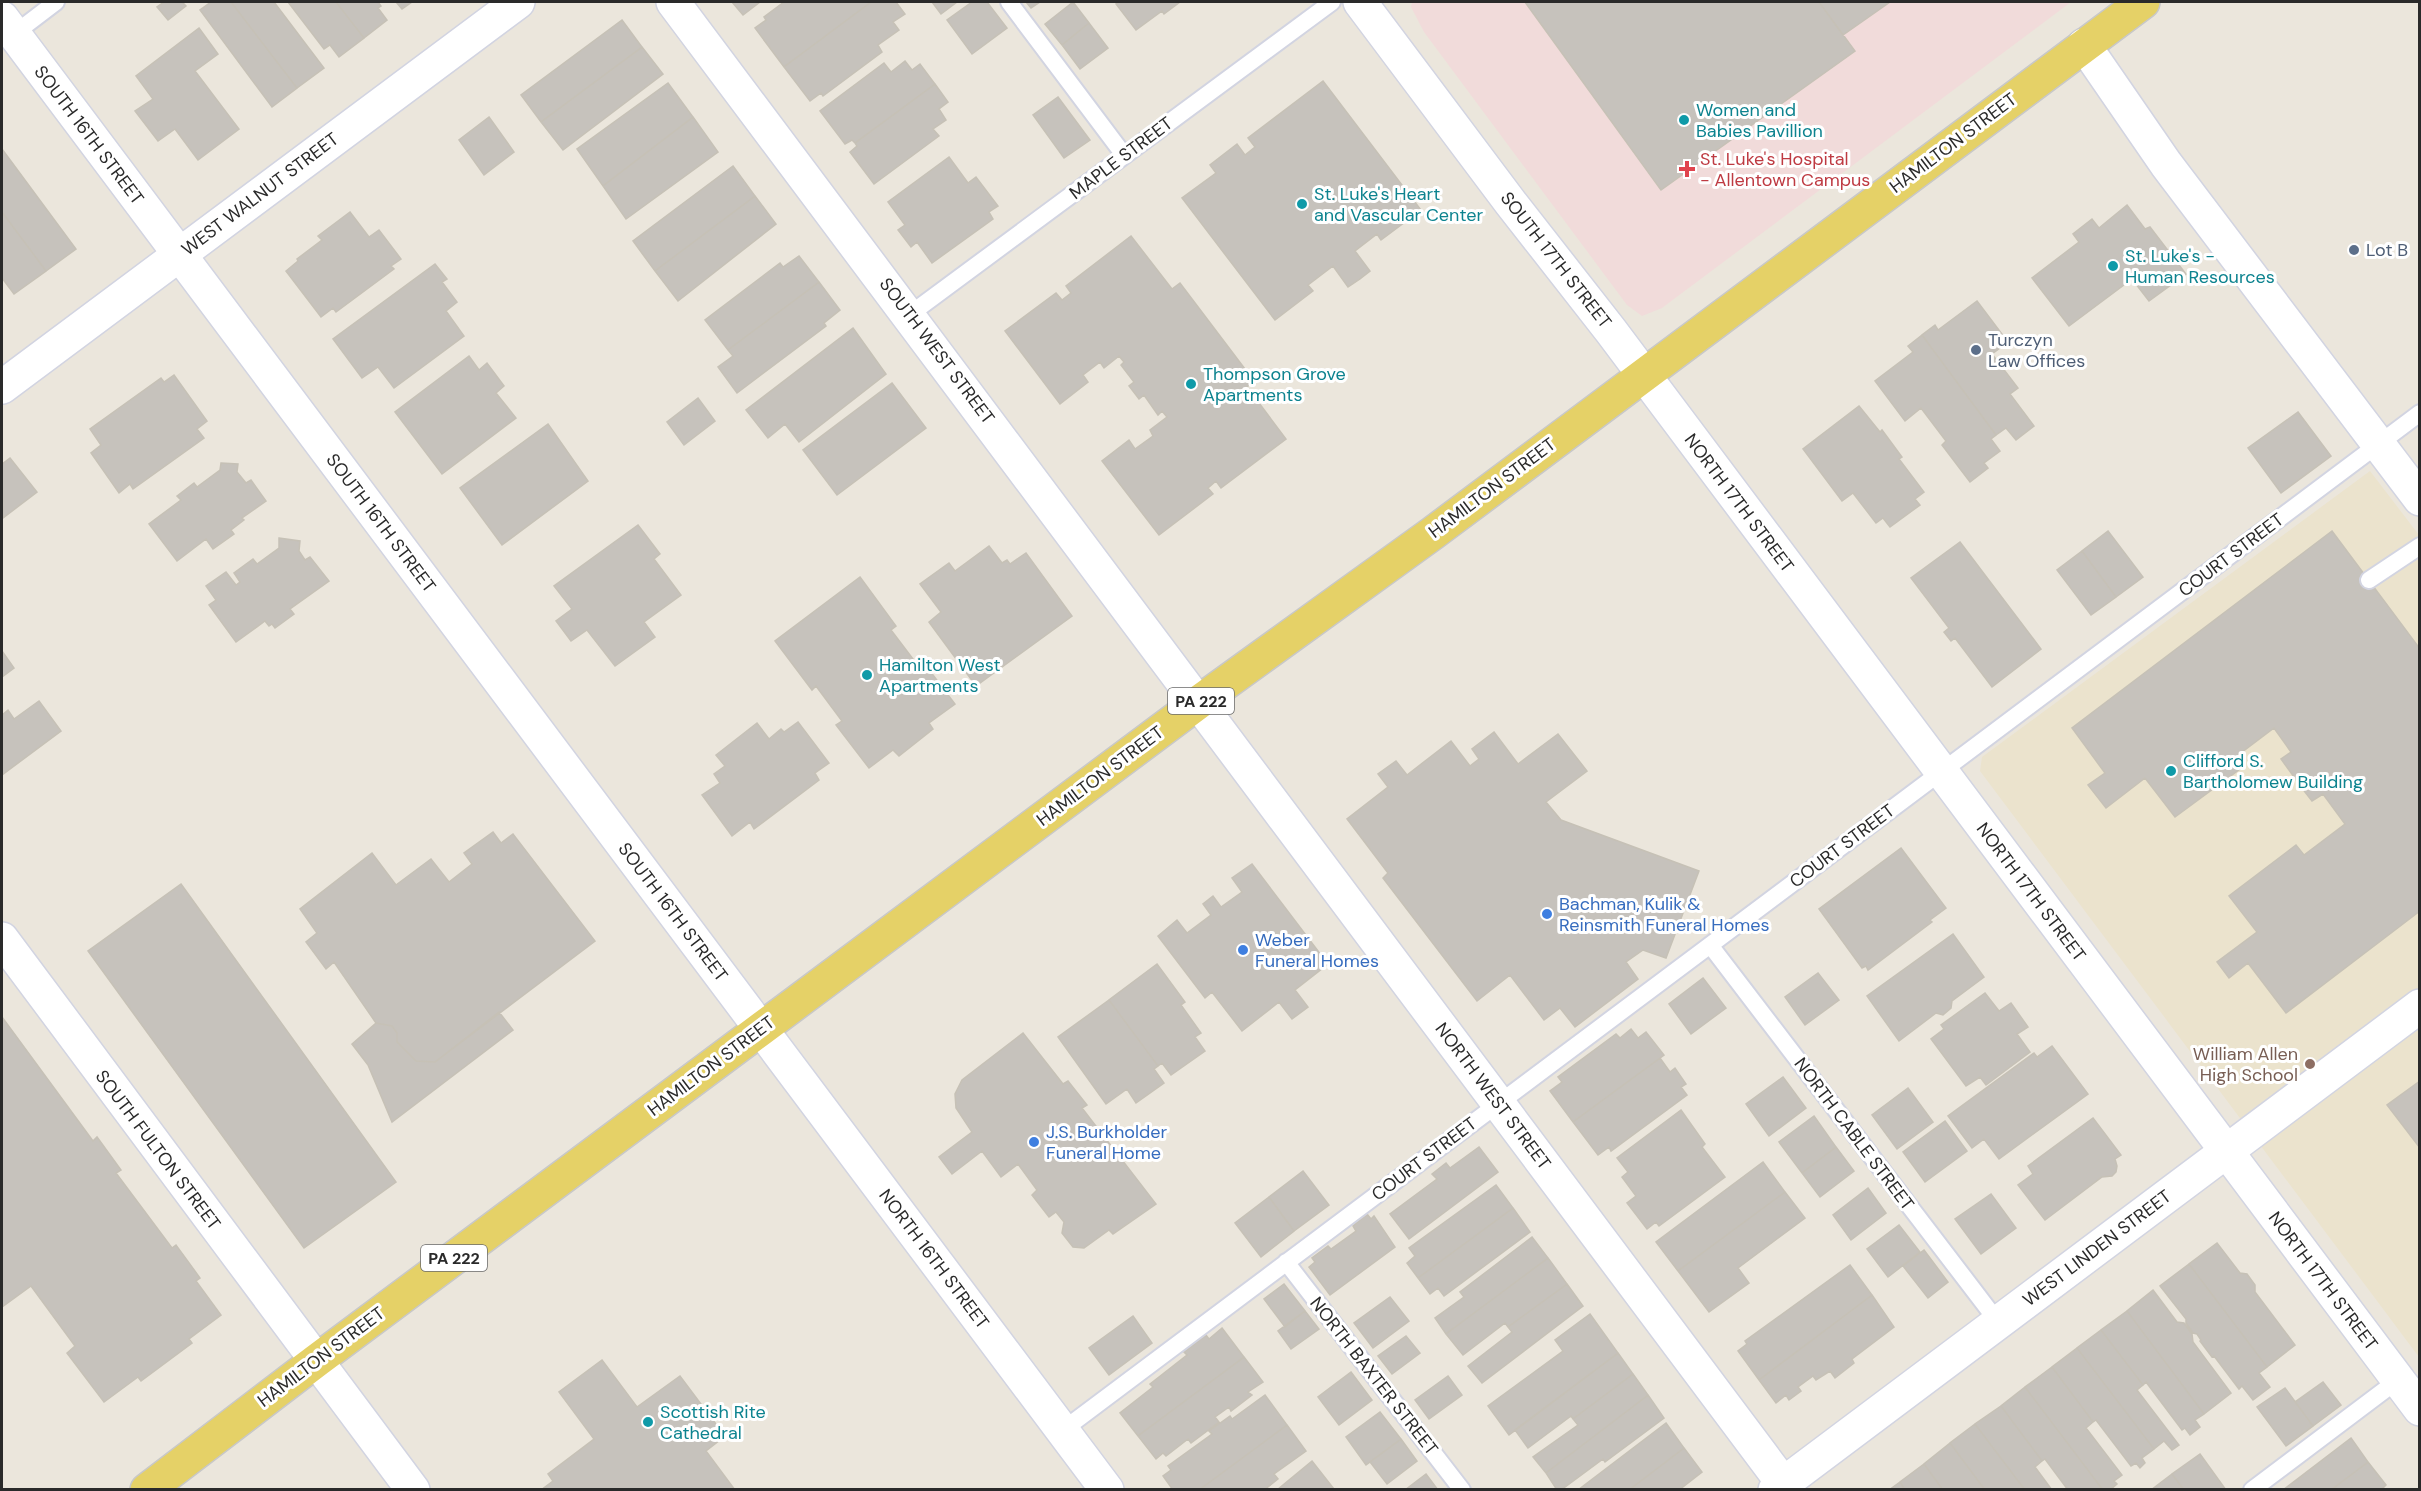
<svg xmlns="http://www.w3.org/2000/svg" width="2421" height="1491" viewBox="0 0 2421 1491" font-family="'DM Sans',sans-serif">
	<style>
		.education { fill: #ebe3cd }
		.medical { fill: #f1dbda }
		.building { fill: #c6c2bc; stroke: #c6c1b6; stroke-width: 1.5 }
		.lines { fill: none; stroke-linecap: round; stroke-linejoin: round }
		.service-casing { stroke: #d2d4e1; stroke-width: 20 }
		.minor-casing { stroke: #d2d4e1; stroke-width: 36 }
		.tertiary-casing { stroke: #d2d4e1; stroke-width: 36 }
		.primary-casing { stroke: #c8c8c8; stroke-width: 36 }
		.service { stroke: #fff; stroke-width: 16 }
		.minor { stroke: #fff; stroke-width: 33 }
		.tertiary { stroke: #fff; stroke-width: 33 }
		.primary { stroke: #e5d167; stroke-width: 33 }
		.culture-dot { fill: #0f9aa8; stroke: #fff; stroke-width: 2 }
		.health-dot { fill: #e0444e; stroke: #fff; stroke-width: 2 }
		.service-dot { fill: #5c6f8a; stroke: #fff; stroke-width: 2 }
		.shop-dot { fill: #3f7fe0; stroke: #fff; stroke-width: 2 }
		.education-dot { fill: #8d6e63; stroke: #fff; stroke-width: 2 }
		.labels { text-anchor: middle; dominant-baseline: central; stroke-width: 6; stroke-linejoin: round; paint-order: stroke }
		.shield { fill: #fff; stroke: #6a6a6a; stroke-width: 1.5 }
		.shield-label { font-size: 16px; font-weight: bold; fill: #2a2a2a }
		.culture-label { font-size: 18px; fill: #0d838f; stroke: #fff; text-anchor: start }
		.street-label { font-size: 18px; fill: #2a2a2a; stroke: #fff }
		.health-label { font-size: 18px; fill: #be3a42; stroke: #fff; text-anchor: start }
		.service-label { font-size: 18px; fill: #4e5e75; stroke: #fff; text-anchor: start }
		.shop-label { font-size: 18px; fill: #366cbe; stroke: #fff; text-anchor: start }
		.education-label { font-size: 18px; fill: #785e54; stroke: #fff; text-anchor: end }
	</style>
	<rect width="100%" height="100%" fill="#ebe6dc"/>
	<path class="education" d="M2370,471L2419,535V1357L1980,771L1982,757Z"/>
	<path class="medical" d="M1412,2H2071L1662,308L1642,316L1627,305L1424,32L1411,7Z"/>
	<path class="building" d="M164,2H182L186,6L168,20L157,7Z
		M211,2H231L297,88L272,107L200,10Z
		M231,2H274L324,68L297,88Z
		M288,2H336L364,38L339,57L330,45L324,49Z
		M336,2H378L381,6L378,8L387,20L364,38Z
		M396,2H412L402,9Z
		M732,2H760L743,15Z
		M784,2H871L784,67L755,28L766,20L764,17Z
		M871,2H896L905,14L893,22L899,30L878,45L882,52L823,96L821,93L810,101L784,67Z
		M932,2H957L941,14Z
		M972,2H987L1007,28L972,54L947,20Z
		M1026,2H1040L1031,8Z
		M1073,2L1089,23L1062,45L1045,24Z
		M1119,2H1180L1164,14L1162,11L1136,30L1116,4Z
		M1525,2H1819L1855,51L1661,190Z
		M1819,2H1890L1843,35Z
		M622,20L642,47L541,122L521,95Z
		M1089,23L1108,48L1080,69L1062,45Z
		M199,28L218,54L195,71L239,129L198,160L175,129L158,141L135,111L153,99L136,76Z
		M642,47L663,74L563,150L541,122Z
		M905,61L912,70L920,64L935,84L855,143L852,140L845,144L820,111L884,63L891,72Z
		M1323,81L1421,210L1381,240L1377,234L1355,251L1370,271L1360,279L1348,287L1333,266L1308,285L1313,291L1275,320L1182,198L1216,173L1210,165L1237,144L1245,155L1255,147L1248,138Z
		M668,83L693,117L603,186L577,149Z
		M935,84L948,102L939,109L946,120L933,129L939,136L874,184L850,152L857,146L855,143Z
		M1058,97L1090,140L1064,158L1033,115Z
		M489,117L514,152L484,175L459,140Z
		M693,117L718,152L626,219L603,186Z
		M2,149L76,249L46,271L2,212Z
		M949,157L968,183L976,177L998,206L989,212L993,219L932,263L917,242L911,247L898,230L905,225L888,202Z
		M733,166L755,196L655,271L633,241Z
		M755,196L776,224L678,301L655,271Z
		M2127,205L2145,229L2150,227L2186,274L2149,301L2132,279L2069,326L2032,278L2079,242L2073,234L2092,219L2099,228Z
		M2,212L46,271L14,294L2,278Z
		M350,212L369,237L379,230L401,259L391,266L394,269L336,312L333,308L321,317L286,271L298,261L297,259L322,240L318,236Z
		M1131,236L1172,289L1180,283L1254,381L1247,387L1286,439L1221,488L1216,481L1208,488L1213,494L1159,535L1102,461L1129,440L1135,449L1153,436L1150,430L1167,417L1162,411L1158,415L1144,395L1139,399L1129,386L1134,382L1121,365L1124,362L1119,356L1104,368L1100,362L1083,375L1088,382L1060,404L1005,331L1056,293L1062,300L1071,293L1066,286Z
		M799,256L819,282L728,350L705,320L780,263L783,267Z
		M435,264L447,279L442,282L457,302L446,311L464,336L394,388L378,367L362,378L333,339Z
		M819,282L840,310L824,323L826,326L737,393L718,367L733,356L728,350Z
		M1977,301L2008,342L1992,354L2018,388L2010,394L2034,426L2016,440L2006,428L1996,435L1922,335L1935,325L1938,330Z
		M853,328L886,374L799,442L785,424L768,438L746,410Z
		M1922,335L1996,435L1991,439L2000,451L1984,463L1988,468L1970,482L1942,445L1946,441L1921,408L1905,421L1875,381L1913,352L1908,346Z
		M469,356L479,370L487,363L504,386L496,393L516,418L442,474L395,412Z
		M174,375L207,421L197,429L204,438L133,489L130,484L119,493L91,453L101,445L90,429L161,378L164,382Z
		M892,383L926,428L837,495L803,450Z
		M698,398L715,421L684,445L667,422Z
		M1859,406L1880,432L1882,430L1902,457L1899,459L1924,492L1915,499L1920,505L1890,527L1883,518L1876,523L1853,493L1842,501L1803,449Z
		M2298,412L2331,456L2281,493L2248,448Z
		M548,424L588,481L502,545L460,488Z
		M10,458L37,492L3,518L2,464Z
		M221,463L238,464L237,472L246,483L251,480L266,501L242,518L244,520L231,530L234,534L213,549L206,539L177,561L149,524L181,500L177,496L194,483L197,487L220,470Z
		M638,525L660,554L654,559L681,595L644,622L655,637L615,666L587,630L571,641L556,621L572,609L554,586Z
		M2108,531L2143,577L2116,597L2082,551Z
		M2332,531L2420,649V911L2286,1013L2248,963L2229,978L2217,962L2257,932L2229,896L2296,845L2304,855L2345,824L2323,794L2312,801L2305,792L2281,759L2291,752L2274,728L2233,759L2240,769L2175,817L2145,778L2106,808L2088,785L2105,773L2072,728Z
		M279,538L300,541L299,551L305,560L310,557L329,581L290,609L294,614L275,628L272,624L269,626L265,621L236,642L209,605L216,600L206,586L226,572L236,585L240,582L234,573L253,559L257,564L279,548Z
		M1960,542L2041,649L1992,687L1955,638L1951,641L1944,632L1949,628L1911,578Z
		M989,546L1002,563L1007,560L1010,564L1026,553L1072,616L976,686L929,622L941,612L920,584L949,563L955,571Z
		M2082,551L2116,597L2091,615L2057,570Z
		M860,577L896,626L891,630L916,663L921,659L955,704L929,723L933,729L899,756L893,750L869,768L836,725L842,721L816,686L812,690L775,641Z
		M2,651L14,668L2,677Z
		M39,701L61,731L2,775V715L8,710L14,719Z
		M798,722L829,763L815,773L819,780L754,829L750,822L732,836L702,795L720,783L714,774L725,766L716,755L757,723L769,739L781,729L784,732Z
		M1494,732L1518,764L1558,734L1587,771L1546,802L1561,820L1699,871L1666,958L1643,950L1626,962L1638,979L1575,1027L1560,1008L1544,1020L1510,975L1477,1001L1383,878L1388,873L1347,819L1388,787L1378,774L1396,761L1407,775L1451,741L1470,766L1479,759L1472,749Z
		M493,832L501,843L513,834L595,941L435,1062L416,1061L397,1042V1033L392,1026L376,1023L334,962L326,969L306,942L317,933L300,909L372,853L396,885L431,859L449,882L472,864L464,853Z
		M1901,848L1946,908L1930,920L1932,922L1868,970L1866,966L1862,968L1819,909Z
		M1252,864L1328,964L1295,990L1308,1007L1292,1019L1279,1002L1242,1031L1212,992L1205,998L1158,936L1177,920L1187,933L1211,915L1203,904L1213,896L1221,907L1242,892L1232,878Z
		M181,884L396,1182L304,1248L88,951Z
		M1953,934L1984,977L1952,1001L1951,1008L1943,1015L1936,1013L1899,1041L1867,996Z
		M1157,964L1185,1002L1181,1005L1201,1033L1195,1037L1205,1051L1171,1075L1162,1063L1158,1066L1109,1000Z
		M1818,973L1839,1000L1805,1025L1785,997Z
		M1703,978L1726,1008L1691,1034L1669,1004Z
		M1985,993L1999,1011L2011,1003L2028,1027L2017,1034L2030,1052L1986,1085L1980,1077L1966,1086L1931,1039L1944,1029L1941,1025Z
		M1109,1000L1158,1066L1154,1069L1164,1083L1136,1103L1127,1089L1106,1104L1058,1037Z
		M499,1012L513,1030L392,1122L368,1065L352,1044L376,1023L392,1026L397,1033V1042L416,1061L435,1062Z
		M2,1017L93,1141L97,1137L121,1170L116,1173L172,1248L176,1245L200,1278L196,1281L221,1315L189,1339L192,1343L141,1381L138,1377L104,1402L67,1353L75,1346L31,1286L2,1307Z
		M1631,1029L1638,1038L1646,1032L1664,1055L1573,1122L1550,1091L1562,1082L1558,1077L1616,1034L1620,1038Z
		M1023,1033L1063,1084L1068,1081L1087,1105L1082,1108L1156,1204L1113,1234L1109,1230L1084,1248L1073,1247L1062,1233L1064,1222L1056,1212L1049,1217L1032,1195L1037,1190L1018,1164L1001,1177L982,1151L952,1174L939,1157L972,1132L956,1108L955,1094L962,1080Z
		M2052,1046L2088,1094L1999,1159L1984,1139L1972,1148L1948,1116L2034,1053L2037,1057Z
		M1660,1058L1670,1072L1675,1068L1686,1084L1681,1087L1687,1095L1611,1151L1609,1147L1598,1155L1573,1122Z
		M1783,1077L1806,1108L1769,1136L1746,1104Z
		M2420,1081V1148L2387,1105Z
		M1908,1088L1933,1122L1897,1149L1872,1115Z
		M1681,1110L1705,1144L1702,1147L1725,1177L1659,1226L1656,1222L1647,1229L1627,1203L1636,1196L1622,1177L1628,1172L1617,1158Z
		M1814,1116L1836,1147L1802,1173L1779,1142Z
		M2093,1118L2121,1155L2115,1159L2117,1166L2116,1172L2112,1176L2102,1177L2045,1220L2018,1185L2033,1174L2028,1166Z
		M1945,1121L1967,1151L1925,1182L1903,1152Z
		M1479,1147L1498,1172L1409,1239L1390,1214L1437,1179L1432,1174L1446,1163L1450,1168Z
		M1836,1147L1854,1171L1820,1197L1802,1173Z
		M1763,1162L1785,1192L1678,1271L1656,1242Z
		M1303,1171L1329,1205L1294,1231L1269,1197Z
		M1496,1185L1513,1208L1418,1278L1407,1263L1415,1256L1409,1248Z
		M1868,1188L1886,1213L1851,1240L1833,1215Z
		M1785,1192L1805,1218L1738,1268L1749,1283L1709,1312L1678,1271Z
		M1991,1194L2016,1228L1981,1254L1955,1219Z
		M1269,1197L1294,1231L1261,1257L1235,1223Z
		M1513,1208L1530,1232L1444,1296L1438,1288L1430,1294L1418,1278Z
		M1367,1214L1371,1219L1374,1216L1395,1247L1330,1295L1309,1267L1315,1262L1312,1258L1328,1246L1331,1249L1356,1231L1353,1226Z
		M1899,1225L1920,1252L1888,1277L1867,1249Z
		M1532,1237L1548,1258L1446,1334L1435,1318L1464,1297L1460,1292Z
		M2217,1243L2240,1273L2247,1274L2255,1285V1292L2295,1345L2267,1367L2189,1264Z
		M1924,1250L1948,1282L1928,1298L1903,1266Z
		M1548,1258L1567,1284L1508,1327L1505,1323L1463,1355L1446,1334Z
		M2189,1264L2267,1367L2259,1373L2270,1387L2253,1400L2242,1386L2239,1389L2214,1356L2212,1357L2200,1341L2201,1340L2197,1334L2193,1333L2186,1323V1319L2160,1286Z
		M1850,1265L1872,1295L1759,1380L1738,1351L1747,1344L1745,1341Z
		M1284,1284L1305,1311L1285,1327L1264,1299Z
		M1567,1284L1583,1306L1482,1383L1468,1366L1512,1332L1508,1327Z
		M2153,1290L2177,1322L2184,1323L2192,1334L2193,1342L2231,1393L2204,1414L2127,1311Z
		M1872,1295L1894,1327L1852,1359L1854,1363L1835,1378L1830,1371L1816,1380L1813,1376L1798,1387L1801,1391L1789,1400L1786,1395L1776,1403L1759,1380Z
		M1390,1297L1409,1321L1373,1348L1354,1323Z
		M1305,1311L1319,1329L1291,1349L1278,1331Z
		M2127,1311L2204,1414L2195,1420L2200,1427L2190,1435L2185,1428L2182,1430L2146,1382L2143,1385L2101,1330Z
		M1590,1314L1618,1353L1509,1435L1488,1406L1563,1351L1555,1340Z
		M1133,1316L1152,1343L1109,1375L1089,1348Z
		M1222,1328L1244,1357L1138,1436L1120,1413L1153,1387L1150,1384L1187,1355L1184,1352L1206,1335L1209,1339Z
		M2101,1330L2143,1385L2137,1390L2179,1445L2172,1450L2164,1441L2154,1449L2077,1348Z
		M1406,1336L1420,1353L1392,1374L1378,1356Z
		M2077,1348L2154,1449L2142,1458L2145,1463L2140,1468L2136,1463L2131,1466L2096,1420L2093,1422L2052,1367Z
		M1618,1353L1633,1374L1573,1419L1571,1416L1528,1448L1515,1430Z
		M1244,1357L1263,1382L1248,1392L1252,1395L1231,1411L1229,1407L1215,1417L1219,1422L1191,1443L1188,1439L1166,1456L1163,1453L1156,1459L1138,1436Z
		M602,1360L637,1407L680,1376L725,1436L706,1451L735,1490H541L553,1481L548,1474L594,1439L559,1392Z
		M2052,1367L2093,1422L2086,1428L2122,1475L2114,1481L2117,1484L2110,1490H2103L2025,1387Z
		M1351,1372L1372,1400L1339,1425L1318,1397Z
		M1633,1374L1648,1395L1546,1473L1533,1457L1578,1425L1573,1419Z
		M1448,1376L1462,1395L1429,1419L1415,1400Z
		M2323,1382L2341,1405L2313,1426L2295,1402Z
		M2025,1387L2103,1490H2068L2045,1459L2042,1461L2001,1406Z
		M2285,1388L2313,1426L2286,1446L2257,1407Z
		M1265,1395L1287,1425L1199,1490H1173L1163,1476L1171,1470L1168,1466L1212,1434L1209,1431L1230,1416L1232,1419Z
		M1648,1395L1664,1418L1605,1462L1603,1459L1561,1490H1557L1546,1473Z
		M2001,1406L2042,1461L2035,1467L2052,1490H2025L1975,1424Z
		M1380,1412L1401,1439L1366,1465L1346,1437Z
		M1666,1423L1684,1448L1629,1490H1578Z
		M1975,1424L2025,1490H1985L1950,1443Z
		M1287,1425L1306,1451L1274,1474L1278,1479L1264,1490H1199Z
		M2351,1438L2368,1462L2331,1490H2283Z
		M1401,1439L1417,1461L1387,1484L1370,1462Z
		M1950,1443L1985,1490H1943L1924,1464Z
		M1684,1448L1702,1472L1679,1490H1629Z
		M2200,1454L2226,1490H2184L2172,1474Z
		M1312,1461L1334,1489L1277,1490Z
		M2368,1462L2386,1485L2381,1490H2331Z
		M1924,1464L1943,1490H1905L1900,1482Z
		M1426,1474L1438,1490H1405Z
		M2172,1474L2184,1490H2151Z
		M1900,1482L1905,1490H1889Z"/>
	<g class="lines">
		<defs>
			<path id="service" d="M1009,2L1124,155
				M14,34L56,2
				M909,315L1332,2
				M2369,580L2420,546
				M1710,945L1998,1322
				M1286,1262L1462,1490
				M1063,1430L2420,413
				M2252,1490L2398,1380"/>
			<path id="minor" d="M673,2L1788,1490
				M2,18L1107,1490
				M2084,45L2166,164L2420,499
				M2,939L413,1490"/>
			<path id="tertiary" d="M1360,2L1510,202L1611,331L2420,1409
				M2,387L518,2
				M1775,1490L2420,1006"/>
			<path id="primary" d="M147,1490L316,1361L761,1029L1199,702L1433,533L2143,2"/>
		</defs>
		<use href="#service" class="service-casing"/>
		<use href="#minor" class="minor-casing"/>
		<use href="#tertiary" class="tertiary-casing"/>
		<use href="#primary" class="primary-casing"/>
		<use href="#service" class="service"/>
		<use href="#minor" class="minor"/>
		<use href="#tertiary" class="tertiary"/>
		<use href="#primary" class="primary"/>
	</g>
	<g class="culture-dot">
		<circle cx="1684" cy="120" r="6"/>
		<circle cx="1302" cy="204" r="6"/>
		<circle cx="2113" cy="266" r="6"/>
		<circle cx="1191" cy="384" r="6"/>
		<circle cx="867" cy="675" r="6"/>
		<circle cx="2171" cy="771" r="6"/>
		<circle cx="648" cy="1422" r="6"/>
	</g>
	<path class="health-dot" d="M1684 160h6v6h6v6h-6v6h-6v-6h-6v-6h6z"/>
	<g class="service-dot">
		<circle cx="2354" cy="250" r="6"/>
		<circle cx="1976" cy="350" r="6"/>
	</g>
	<g class="shop-dot">
		<circle cx="1547" cy="914" r="6"/>
		<circle cx="1243" cy="950" r="6"/>
		<circle cx="1034" cy="1142" r="6"/>
	</g>
	<circle class="education-dot" cx="2310" cy="1064" r="6"/>
	<g class="labels">
		<g class="shield">
			<rect x="1168" y="688" width="66" height="26" rx="4.5"/>
			<rect x="421" y="1245" width="66" height="26" rx="4.5"/>
		</g>
		<g class="shield-label">
			<text x="1201" y="701">PA 222</text>
			<text x="454" y="1258">PA 222</text>
		</g>
		<g class="culture-label">
			<text x="1696" y="110">Women and<tspan x="1696" dy="21">Babies Pavillion</tspan></text>
			<text x="1314" y="194">St. Luke's Heart<tspan x="1314" dy="21">and Vascular Center</tspan></text>
			<text x="2125" y="256">St. Luke's -<tspan x="2125" dy="21">Human Resources</tspan></text>
			<text x="1203" y="374">Thompson Grove<tspan x="1203" dy="21">Apartments</tspan></text>
			<text x="879" y="665">Hamilton West<tspan x="879" dy="21">Apartments</tspan></text>
			<text x="2183" y="761">Clifford S.<tspan x="2183" dy="21">Bartholomew Building</tspan></text>
			<text x="660" y="1412">Scottish Rite<tspan x="660" dy="21">Cathedral</tspan></text>
		</g>
		<g class="street-label">
			<text transform="translate(89 135) rotate(53)">SOUTH 16TH STREET</text>
			<text transform="translate(1953 143) rotate(-37)">HAMILTON STREET</text>
			<text transform="translate(1121 158) rotate(-37)">MAPLE STREET</text>
			<text transform="translate(260 194) rotate(-37)">WEST WALNUT STREET</text>
			<text transform="translate(1556 260) rotate(52)">SOUTH 17TH STREET</text>
			<text transform="translate(937 351) rotate(53)">SOUTH WEST STREET</text>
			<text transform="translate(1492 488) rotate(-37)">HAMILTON STREET</text>
			<text transform="translate(1739 503) rotate(53)">NORTH 17TH STREET</text>
			<text transform="translate(381 523) rotate(53)">SOUTH 16TH STREET</text>
			<text transform="translate(2231 555) rotate(-37)">COURT STREET</text>
			<text transform="translate(1100 776) rotate(-37)">HAMILTON STREET</text>
			<text transform="translate(1842 846) rotate(-37)">COURT STREET</text>
			<text transform="translate(2031 892) rotate(53)">NORTH 17TH STREET</text>
			<text transform="translate(673 912) rotate(53)">SOUTH 16TH STREET</text>
			<text transform="translate(711 1066) rotate(-37)">HAMILTON STREET</text>
			<text transform="translate(1493 1096) rotate(53)">NORTH WEST STREET</text>
			<text transform="translate(1854 1134) rotate(53)">NORTH CABLE STREET</text>
			<text transform="translate(158 1150) rotate(53)">SOUTH FULTON STREET</text>
			<text transform="translate(1424 1159) rotate(-37)">COURT STREET</text>
			<text transform="translate(2097 1248) rotate(-37)">WEST LINDEN STREET</text>
			<text transform="translate(934 1259) rotate(53)">NORTH 16TH STREET</text>
			<text transform="translate(2323 1281) rotate(53)">NORTH 17TH STREET</text>
			<text transform="translate(321 1357) rotate(-37)">HAMILTON STREET</text>
			<text transform="translate(1374 1376) rotate(52)">NORTH BAXTER STREET</text>
		</g>
		<g class="health-label">
			<text x="1700" y="159">St. Luke's Hospital<tspan x="1700" dy="21">- Allentown Campus</tspan></text>
		</g>
		<g class="service-label">
			<text x="2366" y="250">Lot B</text>
			<text x="1988" y="340">Turczyn<tspan x="1988" dy="21">Law Offices</tspan></text>
		</g>
		<g class="shop-label">
			<text x="1559" y="904">Bachman, Kulik &amp;<tspan x="1559" dy="21">Reinsmith Funeral Homes</tspan></text>
			<text x="1255" y="940">Weber<tspan x="1255" dy="21">Funeral Homes</tspan></text>
			<text x="1046" y="1132">J.S. Burkholder<tspan x="1046" dy="21">Funeral Home</tspan></text>
		</g>
		<g class="education-label">
			<text x="2298" y="1054">William Allen<tspan x="2298" dy="21">High School</tspan></text>
		</g>
	</g>
	<rect width="2421" height="1491" fill="none" stroke="#2a2a2a" stroke-width="6"/>
</svg>
